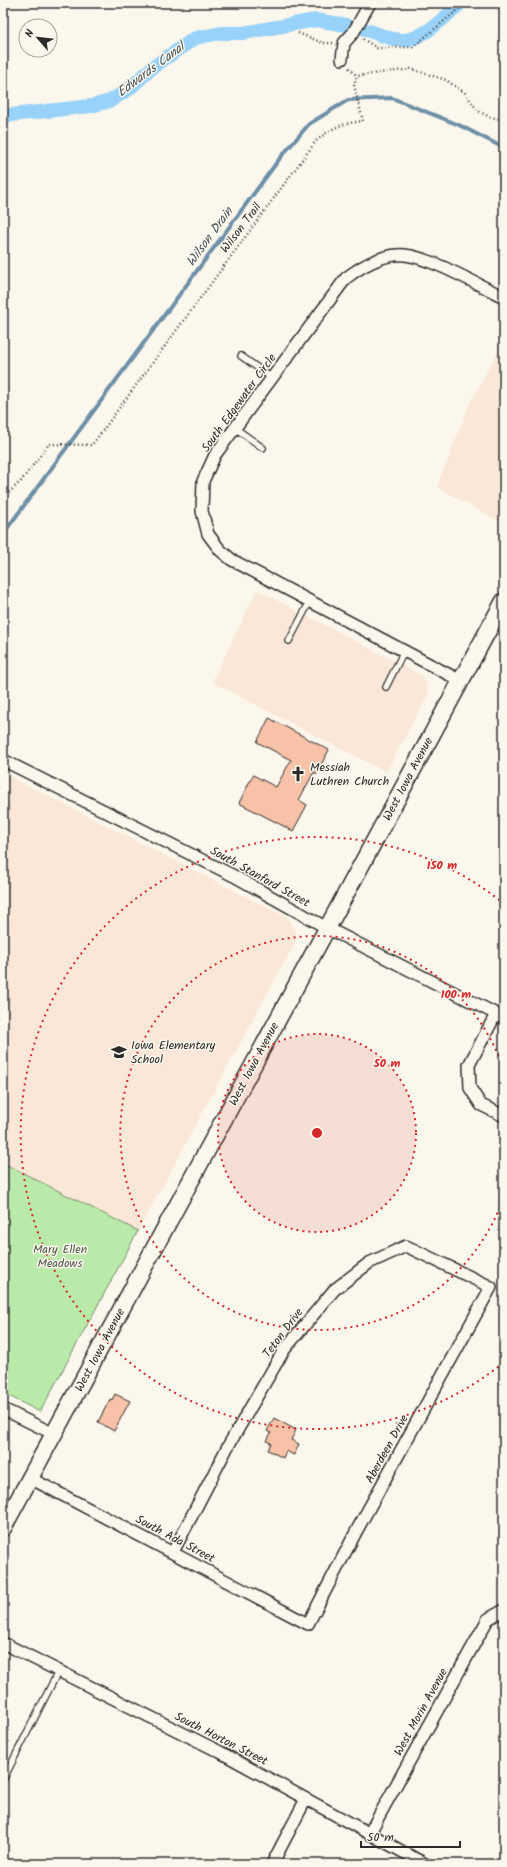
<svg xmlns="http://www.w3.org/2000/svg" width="507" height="1867" viewBox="0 0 507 1867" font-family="Kalam,sans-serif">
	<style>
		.built { fill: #fae7d8 }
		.green { fill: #baeaa9; stroke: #728a6a }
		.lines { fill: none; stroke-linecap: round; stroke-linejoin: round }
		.stream { stroke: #6d8fa7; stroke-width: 4 }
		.canal { stroke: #99d2f9; stroke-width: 14 }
		.building { fill: #f8c2a9; stroke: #2b2b2b }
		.lane-casing { stroke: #2b2b2b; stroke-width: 8 }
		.street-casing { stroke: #2b2b2b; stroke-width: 14 }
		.secondary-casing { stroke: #2b2b2b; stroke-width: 19 }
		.path { stroke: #2b2b2b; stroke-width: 2.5; stroke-dasharray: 1 3; stroke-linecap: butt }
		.lane { stroke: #fbf7ec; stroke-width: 5.5 }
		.street { stroke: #fbf7ec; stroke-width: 11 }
		.secondary { stroke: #fbf7ec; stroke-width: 16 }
		.ring { fill: none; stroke: #d62828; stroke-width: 2; stroke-dasharray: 2 4 }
		.labels { text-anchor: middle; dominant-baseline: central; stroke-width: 3; stroke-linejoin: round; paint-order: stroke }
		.street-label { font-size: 12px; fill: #2b2b2b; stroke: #fbf7ec }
		.poi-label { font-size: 12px; fill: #2b2b2b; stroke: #fbf7ec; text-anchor: start }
		.park-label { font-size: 12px; fill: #4f5b4a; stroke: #fbf7ec }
		.water-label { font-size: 13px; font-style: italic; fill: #46555e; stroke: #fbf7ec }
		.centre { fill: #d62828; stroke: #fbf7ec; stroke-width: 2 }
		.ring-label { font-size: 12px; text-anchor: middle; font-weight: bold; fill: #d62828; stroke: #fbf7ec; stroke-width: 3; stroke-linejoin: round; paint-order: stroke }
	</style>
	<rect width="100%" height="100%" fill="#fbf7ec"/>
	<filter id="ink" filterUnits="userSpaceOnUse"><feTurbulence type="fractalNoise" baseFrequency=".025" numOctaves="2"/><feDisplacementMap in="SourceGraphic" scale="8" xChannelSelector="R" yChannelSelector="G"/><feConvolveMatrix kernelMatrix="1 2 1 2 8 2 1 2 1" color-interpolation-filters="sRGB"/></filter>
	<g filter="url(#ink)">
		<path class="built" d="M504,341V524L437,487L469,405Z
			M257,590L423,676L429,693L386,772L212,682Z
			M3,773L288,918L297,935L296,941L138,1231L3,1163Z"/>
		<path class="green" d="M3,1163L138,1231L40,1412L3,1393Z"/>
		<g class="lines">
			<path class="stream" d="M3,534L280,158L309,124L348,100L392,98L459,125L504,148"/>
			<path class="canal" d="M366,30C377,33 389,39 400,40C421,42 446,16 461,3
				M3,116L91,106L110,101L129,89L153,67L195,38L221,33H243L316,20L346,25"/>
		</g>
		<path class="building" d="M269,718L329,750L316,774L314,772L299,800L307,805L293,831L239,803L253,775L276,787L291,760L257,742Z
			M115,1394L130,1401L114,1431L98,1422L110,1399L112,1400Z
			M274,1418L296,1430L291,1440L299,1444L294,1455L286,1451L283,1458L268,1450L271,1443L267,1441L271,1433L267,1431Z"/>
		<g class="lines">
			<defs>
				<path id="lane" d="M241,356L272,378
					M235,428L263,448
					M289,641L310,601
					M386,687L404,651
					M3,1780L58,1672"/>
				<path id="street" d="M342,59L344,43L353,33L370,3
					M461,681L232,560L220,550L208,534L202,511L203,481L215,455L346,278C362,266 383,253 405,255C432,258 478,285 504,297
					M3,760L234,876L327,928L504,1018
					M496,1014L469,1065L470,1088L481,1105L504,1116
					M3,1409L54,1434
					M30,1478L308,1624L357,1530L491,1287L406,1246L369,1263L334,1290L284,1350L227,1448L173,1552
					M3,1643L220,1752L425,1864
					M369,1834L488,1619L504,1610
					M272,1864L306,1799"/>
				<path id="secondary" d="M3,1528L504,601"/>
			</defs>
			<use href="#lane" class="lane-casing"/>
			<use href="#street" class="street-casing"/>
			<use href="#secondary" class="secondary-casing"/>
			<path class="path" d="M298,33L323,43H333
				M363,39L377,48L413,47L466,3
				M349,68L357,76
				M3,498L21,481L49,444L92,445L316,141C334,126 341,124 363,121L354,85L357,76L411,69L446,80L465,93L478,111L490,117L504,120"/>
			<use href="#lane" class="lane"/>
			<use href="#street" class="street"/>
			<use href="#secondary" class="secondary"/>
		</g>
	</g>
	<circle cx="317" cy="1133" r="99" fill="#d62828" fill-opacity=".12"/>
	<g class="ring">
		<circle cx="317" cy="1133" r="99"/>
		<path d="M504 1196A197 197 0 1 1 504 1070"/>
		<path d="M503 1363A296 296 0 1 1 503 903"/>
	</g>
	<defs>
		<symbol id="church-bare" viewBox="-9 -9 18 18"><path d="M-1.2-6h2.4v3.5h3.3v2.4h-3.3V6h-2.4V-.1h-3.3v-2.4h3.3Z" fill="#2b2b2b" stroke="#fbf7ec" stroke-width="2.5" paint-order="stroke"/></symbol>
		<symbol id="school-bare" viewBox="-9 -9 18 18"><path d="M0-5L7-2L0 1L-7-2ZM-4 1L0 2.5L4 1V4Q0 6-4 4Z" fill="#2b2b2b" stroke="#fbf7ec" stroke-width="2.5" paint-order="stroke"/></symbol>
	</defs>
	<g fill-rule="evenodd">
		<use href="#church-bare" x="287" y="763" width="22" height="22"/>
		<use href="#school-bare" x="108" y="1041" width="22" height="22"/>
	</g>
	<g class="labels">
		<g class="street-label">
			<text transform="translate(241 228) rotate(-53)">Wilson Trail</text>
			<text transform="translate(239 403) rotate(-54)">South Edgewater Circle</text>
			<text transform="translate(408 779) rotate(-62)">West Iowa Avenue</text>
			<text transform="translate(260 877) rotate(29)">South Stanford Street</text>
			<text transform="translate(254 1064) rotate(-62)">West Iowa Avenue</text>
			<text transform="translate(283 1333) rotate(-53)">Teton Drive</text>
			<text transform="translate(100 1350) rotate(-62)">West Iowa Avenue</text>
			<text transform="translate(387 1449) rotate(-61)">Aberdeen Drive</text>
			<text transform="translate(175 1539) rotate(28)">South Ada Street</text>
			<text transform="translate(421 1712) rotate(-61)">West Morin Avenue</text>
			<text transform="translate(221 1739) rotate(27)">South Horton Street</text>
		</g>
		<g class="poi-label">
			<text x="310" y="767">Messiah<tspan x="310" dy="14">Luthren Church</tspan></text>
			<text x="131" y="1045">Iowa Elementary<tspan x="131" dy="14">School</tspan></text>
		</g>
		<g class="park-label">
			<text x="60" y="1249">Mary Ellen<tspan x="60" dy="14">Meadows</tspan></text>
		</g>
		<g class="water-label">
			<text transform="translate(151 70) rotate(-37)">Edwards Canal</text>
			<text transform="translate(210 237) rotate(-54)">Wilson Drain</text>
		</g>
	</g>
	<circle cx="317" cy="1133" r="6" class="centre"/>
	<g class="ring-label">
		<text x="442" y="869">150 m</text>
		<text x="456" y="998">100 m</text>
		<text x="387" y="1067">50 m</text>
	</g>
	<rect width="507" height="1867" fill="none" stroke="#fbf7ec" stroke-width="16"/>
	<rect x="8" y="8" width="491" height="1851" fill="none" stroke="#2b2b2b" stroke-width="1.5" filter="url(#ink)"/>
	<g transform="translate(38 38) rotate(298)"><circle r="19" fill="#fbf7ec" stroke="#a8a59f"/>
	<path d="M0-3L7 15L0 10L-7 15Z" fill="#2b2b2b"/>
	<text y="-6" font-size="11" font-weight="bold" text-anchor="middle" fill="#2b2b2b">N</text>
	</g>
	<path d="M361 1841v6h99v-6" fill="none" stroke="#2b2b2b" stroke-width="2"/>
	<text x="367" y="1841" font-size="12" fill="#2b2b2b" stroke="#fbf7ec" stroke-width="3" paint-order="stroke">50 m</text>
</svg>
